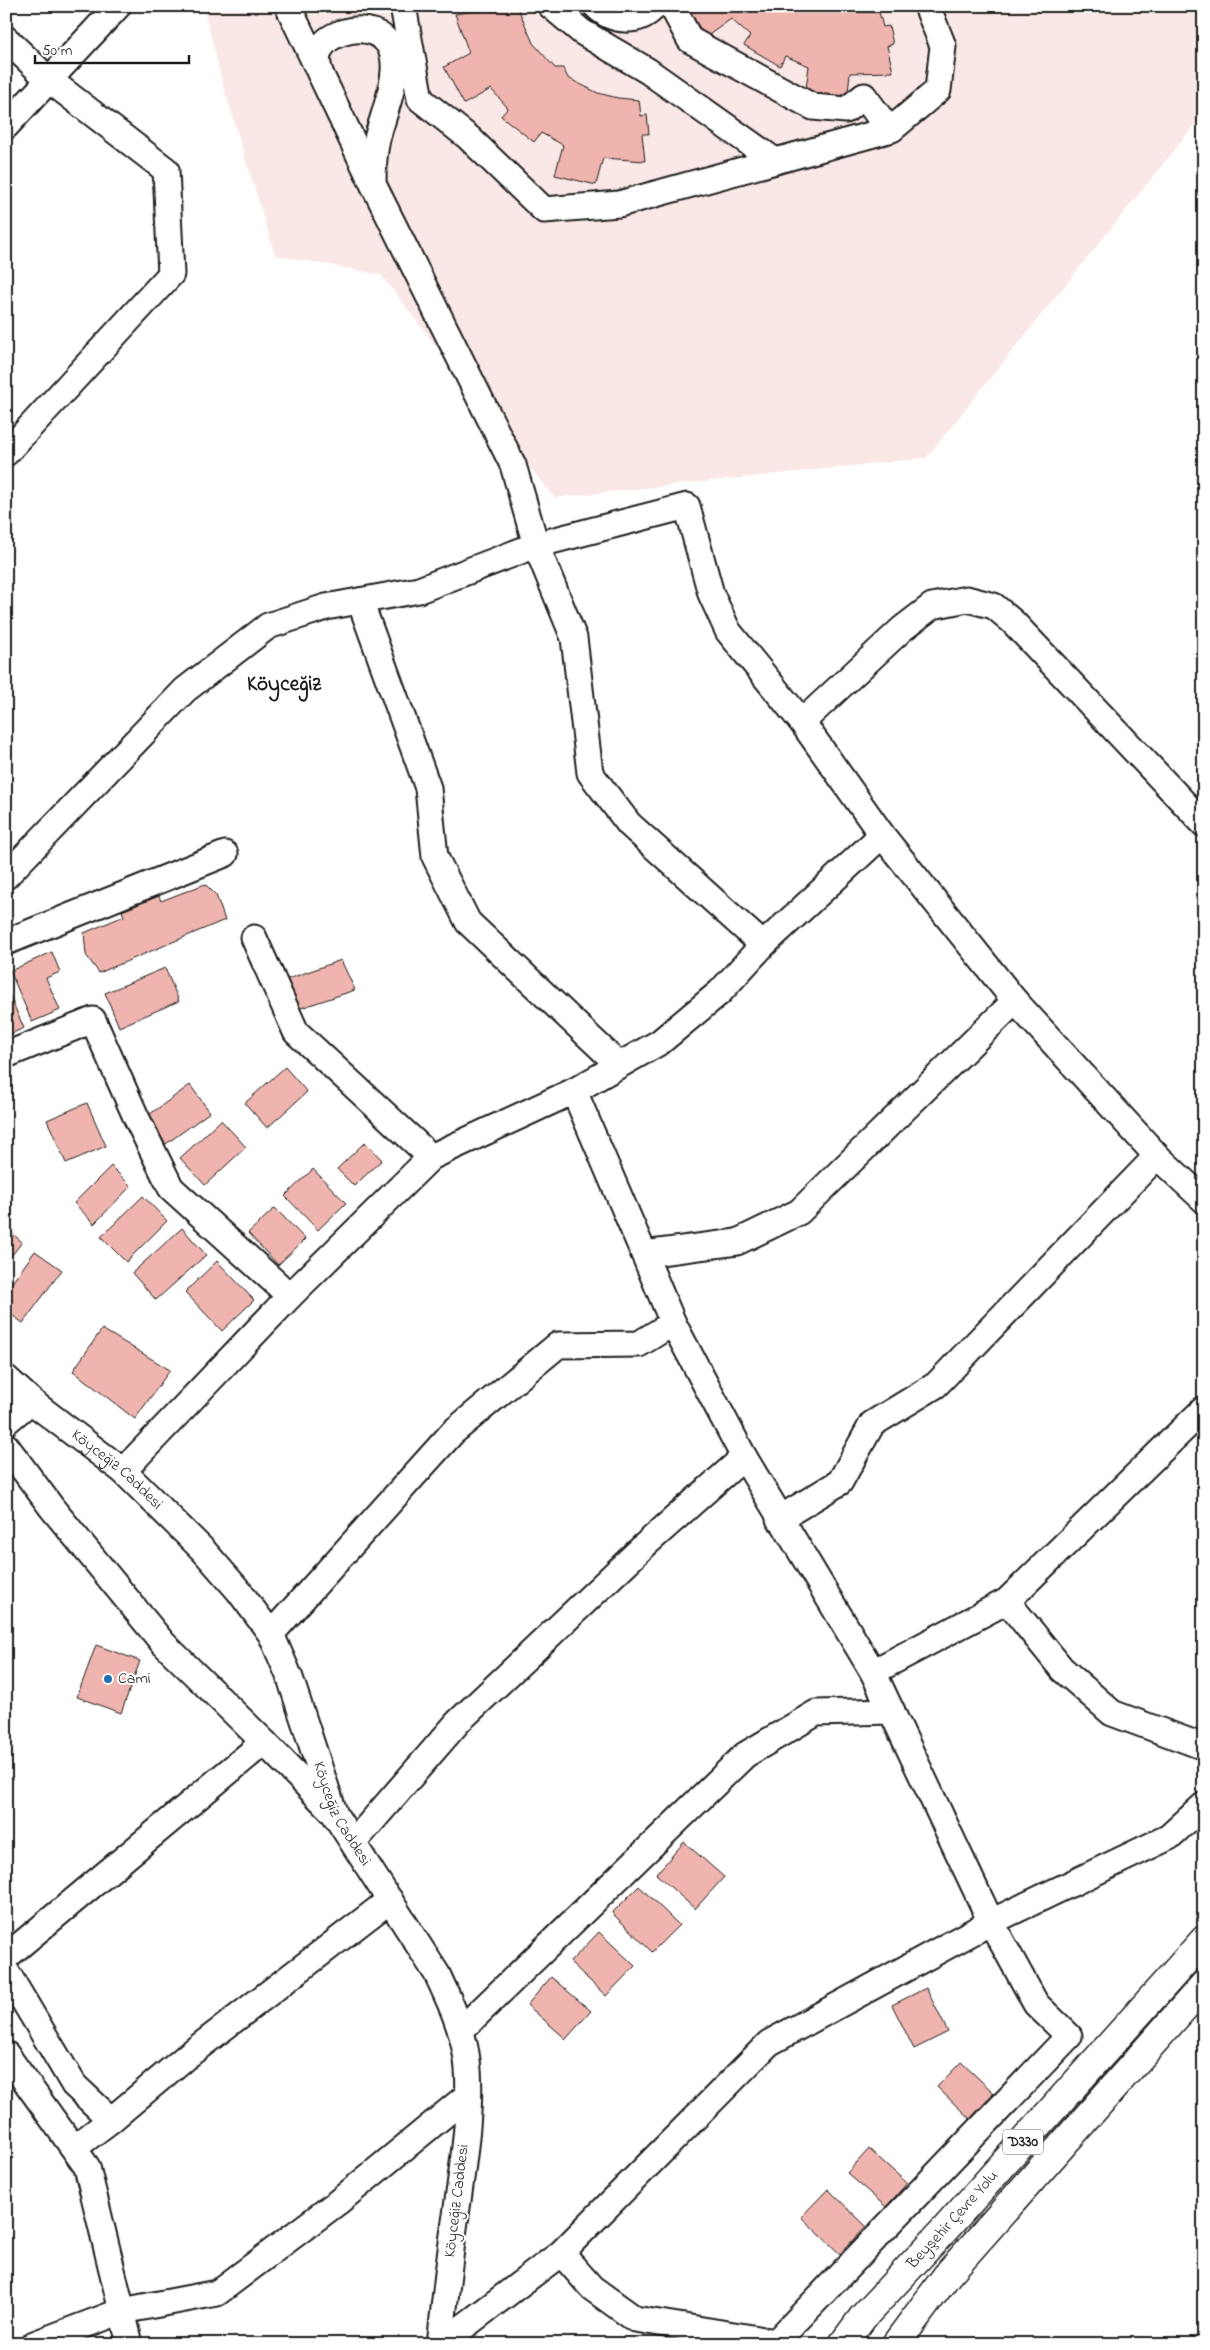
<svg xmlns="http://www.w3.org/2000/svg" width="1210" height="2350" viewBox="0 0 1210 2350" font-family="'Indie Flower',sans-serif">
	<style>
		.built { fill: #fae8e6 }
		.building { fill: #efb4ad; stroke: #1c1c1c }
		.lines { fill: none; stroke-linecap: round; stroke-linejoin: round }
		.minor-casing { stroke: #1c1c1c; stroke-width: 29 }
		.highway-casing { stroke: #1c1c1c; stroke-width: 31 }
		.minor { stroke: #fff; stroke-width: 25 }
		.highway { stroke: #fff; stroke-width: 28 }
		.poi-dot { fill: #1f6fb2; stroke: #fff; stroke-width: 2 }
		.labels { text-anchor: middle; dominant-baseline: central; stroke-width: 4; stroke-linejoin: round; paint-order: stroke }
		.shield { fill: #fff; stroke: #606060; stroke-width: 1 }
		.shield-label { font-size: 15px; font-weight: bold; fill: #1c1c1c }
		.street-label { font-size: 16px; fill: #1c1c1c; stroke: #fff }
		.poi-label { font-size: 16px; fill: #1c1c1c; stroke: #fff; text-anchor: start }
		.district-label { font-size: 21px; font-weight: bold; fill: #1c1c1c; stroke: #fff }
	</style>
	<rect width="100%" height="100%" fill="#fff"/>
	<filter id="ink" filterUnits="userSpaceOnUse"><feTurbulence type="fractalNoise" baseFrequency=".02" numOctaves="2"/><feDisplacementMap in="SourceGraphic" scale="10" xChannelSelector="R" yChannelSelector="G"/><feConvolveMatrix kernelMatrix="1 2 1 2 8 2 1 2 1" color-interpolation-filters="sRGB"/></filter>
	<g filter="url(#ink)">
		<path class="built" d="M203,6H1204V113L926,458L554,498L381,275L275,255L223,85Z"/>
		<path class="building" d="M482,6H517L533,43L555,68H563L568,78L598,93L618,98L639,100L641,116L647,115L649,134H642L645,161L603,158L596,185L555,175L563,145L541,133L534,142L501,116L508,108L491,89L464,104L444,67L469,53L455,14L482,10Z
			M685,6H826L853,12H879L883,27L889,26L893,44L887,46L893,72L850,73L847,101L805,96L809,66L785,56L780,66L744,45L750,36L731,19L706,37Z
			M205,884L216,895L225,920L99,973L86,955L84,933L124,916L122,911L159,896L161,901Z
			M52,952L60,972L46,978L60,1010L32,1022L10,971Z
			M341,960L355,990L298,1009L285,980Z
			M165,968L179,1001L119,1027L105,993Z
			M6,988L24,1028L6,1036Z
			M285,1067L307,1092L267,1128L245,1103Z
			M190,1085L210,1112L166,1144L146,1117Z
			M87,1103L106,1146L66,1163L47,1120Z
			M221,1120L246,1147L205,1185L180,1158Z
			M365,1142L382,1160L354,1186L337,1169Z
			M111,1166L131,1186L94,1224L74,1203Z
			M313,1169L346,1203L318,1230L285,1196Z
			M143,1196L167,1221L126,1262L101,1237Z
			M275,1208L305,1239L278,1265L248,1233Z
			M6,1228L22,1242L6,1263Z
			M182,1228L206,1255L156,1300L132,1273Z
			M35,1251L62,1270L23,1323L6,1311V1291Z
			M217,1261L254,1300L222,1331L185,1292Z
			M102,1329L170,1370L135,1419L73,1371Z
			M96,1645L140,1661L121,1713L77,1697Z
			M684,1842L724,1877L695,1909L656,1874Z
			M639,1886L679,1925L652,1952L612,1913Z
			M599,1932L635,1966L606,1996L570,1962Z
			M551,1977L591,2011L566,2039L527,2005Z
			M926,1988L948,2032L914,2049L892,2005Z
			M961,2062L994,2093L970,2119L937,2087Z
			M869,2149L907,2183L886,2207L847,2173Z
			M828,2189L866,2226L840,2254L801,2217Z"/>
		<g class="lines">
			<defs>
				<g id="minor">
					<path d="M403,6L420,99L468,137L544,210L619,204L892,129L938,90L943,46L927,6"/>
					<path d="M551,6L582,32L648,71L775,161"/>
					<path d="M596,6C612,22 639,25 655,6"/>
					<path d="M670,6L673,8L690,40L813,107L846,110L864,96L889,130"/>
					<path d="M6,39L48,79L166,170L171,274L6,453"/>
					<path d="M320,73C318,66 316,58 319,51C327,33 356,26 373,32C414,48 384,109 377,139C374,153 373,167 373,181"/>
					<path d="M6,126L118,6"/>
					<path d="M360,601L428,788L435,857L468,922L619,1065"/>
					<path d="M802,722L902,629L932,606L967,599L994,606L1013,622L1204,824"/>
					<path d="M6,876L185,690L268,626L326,607L419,590L536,545L513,465L373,184L288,6"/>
					<path d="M254,938L296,1032L431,1157"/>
					<path d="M6,942L225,854"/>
					<path d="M763,945L629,824L590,773L574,638L536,545L687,506L711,594L728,631L802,722L882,835"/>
					<path d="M6,1055L93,1020L136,1117L171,1188L290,1296L123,1471"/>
					<path d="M574,1091L644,1254L737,1242L799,1212L1015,1001"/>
					<path d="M290,1296L431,1157L574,1091L660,1042L720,992L763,945L882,835L1015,1001L1157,1156L1204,1200"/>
					<path id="s1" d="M6,1378L31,1401L123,1471L204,1551L239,1591L271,1634L290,1678L335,1815L437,1974C450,2002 463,2029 467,2060C473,2105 462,2170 456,2215C449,2258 445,2301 440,2344"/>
					<path d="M6,1422L31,1401"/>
					<path d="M6,1446L52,1508L163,1643L264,1742"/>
					<path d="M744,1457L873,1672L1007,1601L1204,1409"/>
					<path d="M779,1519L840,1482L872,1424L936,1385L1157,1156"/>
					<path d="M1007,1601L1062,1669L1112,1713L1204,1747"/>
					<path d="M271,1634L453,1432L558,1345L639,1344L673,1323L644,1254"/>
					<path d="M873,1672L991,1922L1169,1837L1204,1805"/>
					<path d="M354,1842L458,1722L645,1545L744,1457L673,1323"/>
					<path d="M6,1957L264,1742L332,1811"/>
					<path d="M6,1971L74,2085L111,2120L187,2056L390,1900"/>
					<path d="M461,2030L745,1755L816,1713L892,1711"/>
					<path d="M6,2054L87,2167L130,2344"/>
					<path d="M74,2148L111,2120"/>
					<path d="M34,2344L122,2311L217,2293L338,2202L467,2096"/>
					<path d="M441,2344L561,2253L769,2043L991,1922L1036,2004L1069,2036L776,2342L635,2319L592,2288L561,2253"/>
				</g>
				<g id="highway">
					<path id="s2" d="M843,2344L863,2317L947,2227L1204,1940"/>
					<path d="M896,2344L948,2274L1204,1985"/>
				</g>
			</defs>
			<use href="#minor" class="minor-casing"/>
			<use href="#highway" class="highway-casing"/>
			<use href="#minor" class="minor"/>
			<use href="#highway" class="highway"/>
		</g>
	</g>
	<circle class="poi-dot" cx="108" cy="1679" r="5"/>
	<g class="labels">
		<rect class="shield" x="1003" y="2129.5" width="40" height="25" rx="4"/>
		<g class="shield-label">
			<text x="1023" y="2142">D330</text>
		</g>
		<g class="street-label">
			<text stroke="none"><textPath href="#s1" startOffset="144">Köyceğiz Caddesi</textPath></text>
			<text stroke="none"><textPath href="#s1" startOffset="564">Köyceğiz Caddesi</textPath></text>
			<text transform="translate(457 2201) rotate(-83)">Köyceğiz Caddesi</text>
			<text stroke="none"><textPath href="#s2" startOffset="166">Beyşehir Çevre Yolu</textPath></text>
		</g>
		<g class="poi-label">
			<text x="118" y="1679">Cami</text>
		</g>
		<g class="district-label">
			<text x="284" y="685">Köyceğiz</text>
		</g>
	</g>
	<rect width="1210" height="2350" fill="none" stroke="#fff" stroke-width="25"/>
	<rect x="12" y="12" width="1185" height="2325" fill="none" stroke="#1c1c1c" stroke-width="2" filter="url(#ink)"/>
	<path d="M35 55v8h154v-8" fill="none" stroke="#1c1c1c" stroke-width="2.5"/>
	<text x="42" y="55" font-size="15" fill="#1c1c1c" stroke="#ffffff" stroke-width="4" paint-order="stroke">50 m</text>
</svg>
